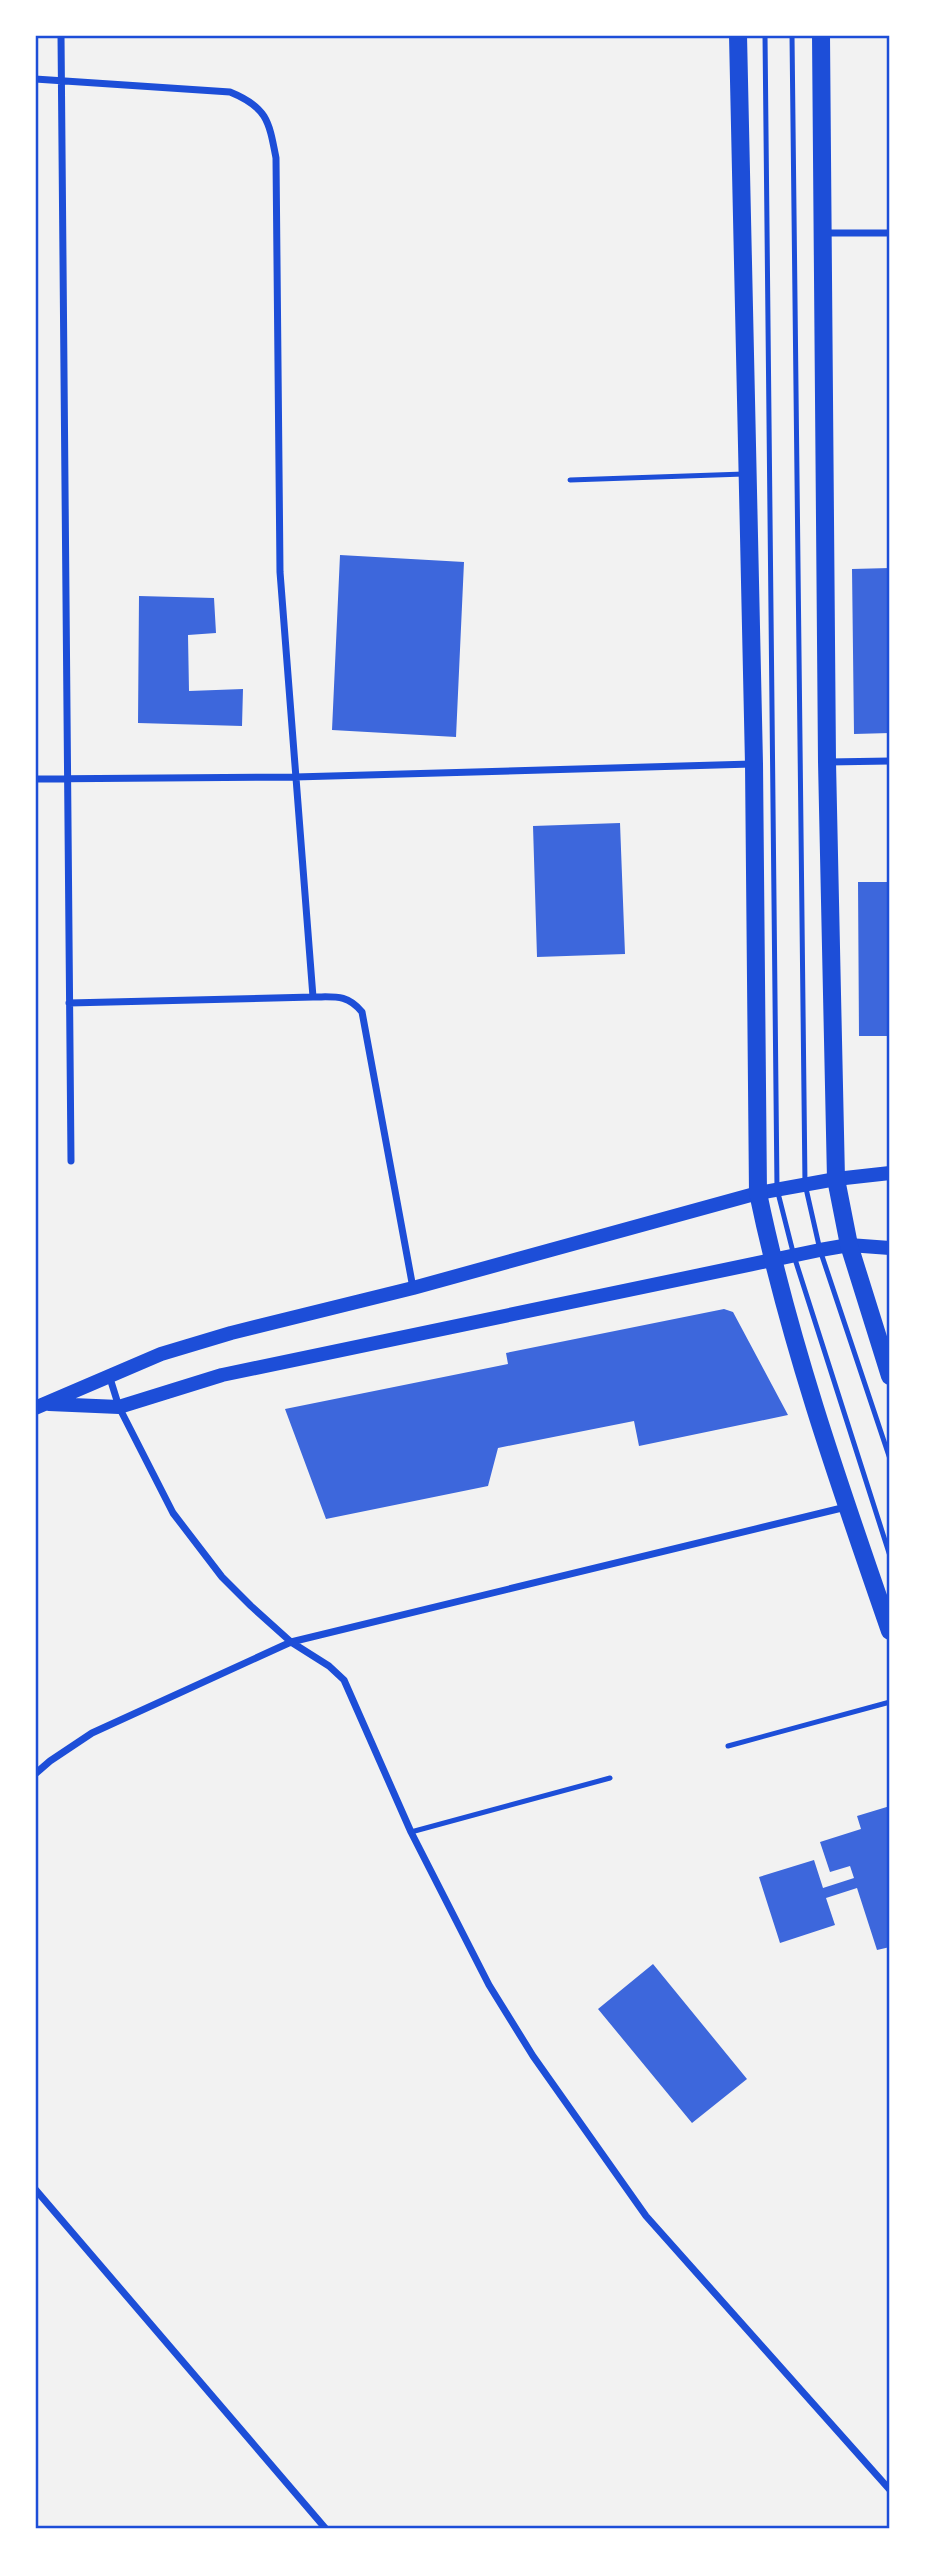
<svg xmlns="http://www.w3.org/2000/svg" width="925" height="2564" viewBox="0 0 925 2564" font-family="'Golos Text',sans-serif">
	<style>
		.building { fill: #3d67dc }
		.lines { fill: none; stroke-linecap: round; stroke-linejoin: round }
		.service { stroke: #1d4ed8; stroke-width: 5 }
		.minor { stroke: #1d4ed8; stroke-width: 7 }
		.secondary { stroke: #1d4ed8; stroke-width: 14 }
		.primary { stroke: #1d4ed8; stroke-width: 18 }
		.neatline { fill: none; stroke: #1d4ed8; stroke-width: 2.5 }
	</style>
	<rect width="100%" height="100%" fill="#f2f2f2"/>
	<path class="building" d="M340,555L464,562L456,737L332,730Z
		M890,568V733L854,734L852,569Z
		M139,596L214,598L216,633L188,635L189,691L243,689L242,726L138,723Z
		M620,823L625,954L537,957L533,826Z
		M858,882H890V1036H859Z
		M724,1309L733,1312L788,1415L639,1446L634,1421L498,1448L488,1486L326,1519L285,1409L508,1364L506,1353Z
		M890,1806V1947L877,1950L857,1888L826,1898L835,1925L780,1943L759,1877L814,1860L823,1888L854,1878L850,1866L830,1872L820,1842L861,1829L857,1816Z
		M653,1964L747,2079L692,2123L598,2009Z"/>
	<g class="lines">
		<path class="service" d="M765,35L777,1189L794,1256L890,1556
			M792,35L805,1184L820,1250L890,1459
			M570,480L744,474
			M728,1746L890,1702
			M411,1832L610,1778"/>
		<path class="minor" d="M61,35L71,1161
			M35,79L230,92C267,107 269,121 276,158L280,572L313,997L69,1003
			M824,233H890
			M828,762L890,761
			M35,779L295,777L752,764
			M313,997C335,997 347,994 362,1012L413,1288
			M109,1375L119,1407L173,1513L222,1577L251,1606L291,1642L329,1666L344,1680L411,1832L489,1985L533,2056L646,2216L890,2490
			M35,1774L50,1761L92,1733L291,1642L846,1507
			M35,2189L326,2529"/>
		<path class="secondary" d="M49,1404L119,1407L222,1375L820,1250L849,1245L890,1248
			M35,1408L161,1354L231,1333L413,1288L758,1193L836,1179L890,1173"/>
		<path class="primary" d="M738,35L754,764L758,1193C789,1342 840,1487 890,1631
			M821,35L827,762L836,1179L849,1245L890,1376"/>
	</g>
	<rect width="925" height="2564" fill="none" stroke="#ffffff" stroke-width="74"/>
	<rect x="37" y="37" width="851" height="2490" class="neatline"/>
</svg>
